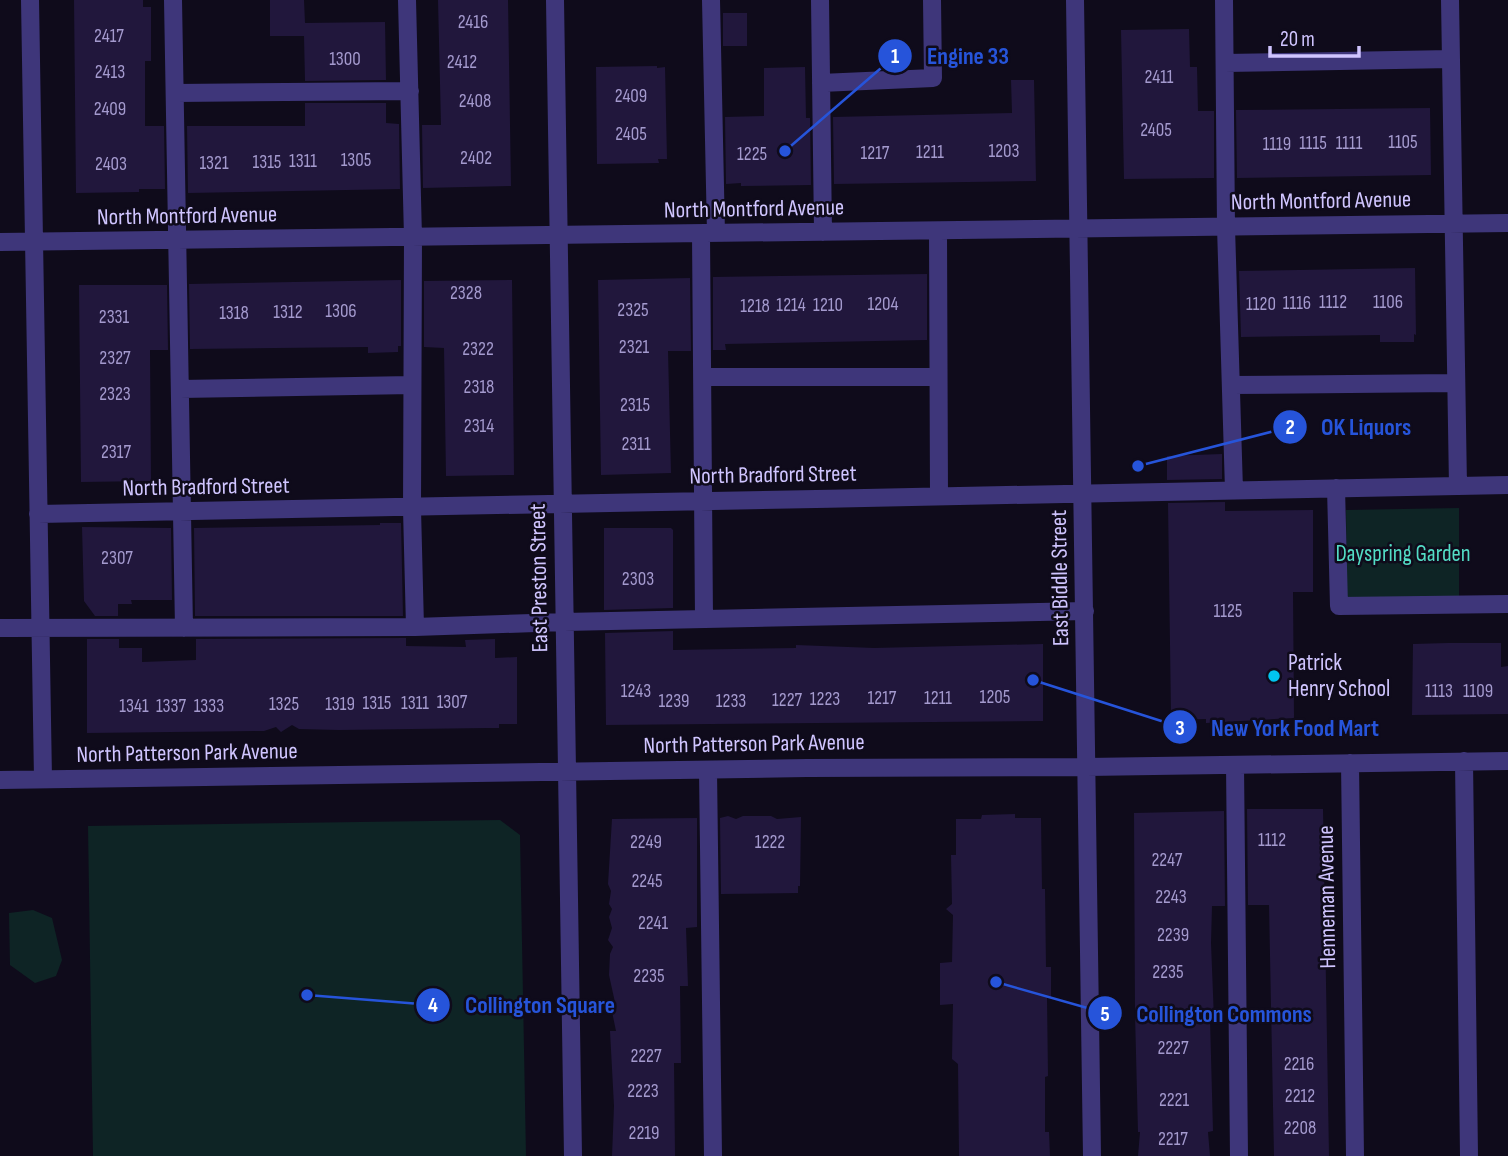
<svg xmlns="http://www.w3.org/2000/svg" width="1508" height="1156" viewBox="0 0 1508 1156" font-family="'Sofia Sans Condensed',sans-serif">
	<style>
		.green { fill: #0e2425 }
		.building { fill: #21173c }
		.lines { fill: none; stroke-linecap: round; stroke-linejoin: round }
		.minor { stroke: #3e367a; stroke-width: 18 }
		.poi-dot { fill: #01c4ef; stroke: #0f0b1b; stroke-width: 2.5 }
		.labels { text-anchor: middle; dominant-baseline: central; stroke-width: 5; stroke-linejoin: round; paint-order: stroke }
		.number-label { font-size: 19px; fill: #a49ace }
		.street-label { font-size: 23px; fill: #d0c5ff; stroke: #0f0b1b }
		.park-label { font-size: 23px; fill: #53ddc6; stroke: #0f0b1b }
		.poi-label { font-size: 23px; fill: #d0c5ff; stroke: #0f0b1b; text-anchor: start }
		.leader { fill: none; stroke: #2654da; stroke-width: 2.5 }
		.callout-dot { fill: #2654da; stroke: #0f0b1b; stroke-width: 2.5 }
		.mark-label { font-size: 21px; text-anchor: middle; font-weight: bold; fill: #fff }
		.callout-label { font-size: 24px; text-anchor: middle; font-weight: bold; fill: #2654da; stroke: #0f0b1b; stroke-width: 5; stroke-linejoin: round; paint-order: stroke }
	</style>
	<rect width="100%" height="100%" fill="#0f0b1b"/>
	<path class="green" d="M1459,508V598L1347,599L1346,510Z
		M500,820L520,835L526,1156H93L88,826Z
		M33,910L52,918L62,960L56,976L35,983L10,965L9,913Z"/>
	<path class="building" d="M74,0H143V7H151V61H145V126H164L165,189H139V192L76,193Z
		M270,0H304L305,23L385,22L386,80L305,81L304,36H270Z
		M438,0H508L511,186L423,188L422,125H441Z
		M723,13H747V46H723Z
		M1189,29L1190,67H1197L1198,111H1214V178L1124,179L1121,30Z
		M657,66V68L665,67L667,159H658L659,163L597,164L596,67Z
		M805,67L806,118H810L811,185L741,186V183L726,184L725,117L764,116V68Z
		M1011,80H1034L1036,181L834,184L833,117L1012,113Z
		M305,103H386V123L399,124L400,189L188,193L187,126H305Z
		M1430,108L1431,175L1237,178L1236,110Z
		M1415,268L1416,335L1414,334V342H1380V335L1241,337L1239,271Z
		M927,274V340L725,344L726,350H713V277Z
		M690,278L691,351H668L671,473L601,475L598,280Z
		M401,280V346H398V352L368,353V347L190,349L189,284Z
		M512,280L514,475L446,476L444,348L424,347V281Z
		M79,285H167L168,350H150L151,481L81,482Z
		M1222,454V479L1167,480V456Z
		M1225,502V511L1313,510V592H1293L1294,718L1206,723V719L1173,720V714H1171L1168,503Z
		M380,523H401L403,616H195L194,528L380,525Z
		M82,527L171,528L172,600H131L132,604H118V616H95L84,601Z
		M604,528H671L673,530V608L604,610Z
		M673,631V650L796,648V645L874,648L1043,644V721L606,725L605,633Z
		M406,638V646L466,647L465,640L495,639V658L517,657V724H499V728H487L339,730L299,729L292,725L281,732L276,727L264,731L87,733V639H119V648H142V662L196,660V639Z
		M1448,643H1501V667L1508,666V714L1412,715L1413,644Z
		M1247,809H1323L1329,1156H1274L1269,905H1248Z
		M1224,811L1225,906H1212L1211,943L1214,1019H1210L1213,1131L1208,1132L1210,1156H1138L1140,1132H1138L1135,1014L1134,813Z
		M1015,814V818H1041L1042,889H1045L1046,967H1051V997L1047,998L1048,1076L1045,1077V1132H1049L1050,1156H959L958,1064L952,1059L953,1004L940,1005V963L952,962L953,915L946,909L952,904L951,855H956V819H981L982,815Z
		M728,816L736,819L743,816H771L777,819L801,817L800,886H798V893L721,894L720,818Z
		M697,818V927L686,928L688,986H680L681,1063H674L675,1156H612L614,1106L610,1031H616L611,1007H616L609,975L610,954L613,947L608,940L612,928L609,917L612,909L609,904L611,891L608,884L612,819Z"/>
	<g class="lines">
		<path class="minor" d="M30,0L43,779
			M173,0L184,628
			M407,0L413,237L412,509L415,627
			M555,0L573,1156
			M711,0L716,233
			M820,0L823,232
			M1075,0L1092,1156
			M1224,0L1226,227L1234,490
			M1450,0L1458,486
			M1225,63L1451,59
			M821,83L933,78L932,0
			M176,93L410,91
			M938,231L939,496
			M701,234L704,619
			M0,242L1508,223
			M703,377H938
			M1231,385L1456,383
			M180,389L412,385
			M1336,488L1339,606L1508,604
			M38,514C528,507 1018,493 1508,485
			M0,628L415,627L564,622L1085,611
			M1464,761L1469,1156
			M1350,763L1355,1156
			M1235,765L1239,1156
			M708,770L713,1156
			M0,780L807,768L1087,767L1508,761"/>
	</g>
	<circle class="poi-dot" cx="1274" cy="676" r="7"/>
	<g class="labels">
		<g class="number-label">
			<text x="473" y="22">2416</text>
			<text x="109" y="36">2417</text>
			<text x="345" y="59">1300</text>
			<text x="462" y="62">2412</text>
			<text x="110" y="72">2413</text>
			<text x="1159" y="77">2411</text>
			<text x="631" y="96">2409</text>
			<text x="475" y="101">2408</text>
			<text x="110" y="109">2409</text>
			<text x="1156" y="130">2405</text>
			<text x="631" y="134">2405</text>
			<text x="1403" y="142">1105</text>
			<text x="1313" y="143">1115</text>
			<text x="1349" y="143">1111</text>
			<text x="1277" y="144">1119</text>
			<text x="1004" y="151">1203</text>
			<text x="930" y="152">1211</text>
			<text x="875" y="153">1217</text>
			<text x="752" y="154">1225</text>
			<text x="476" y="158">2402</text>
			<text x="356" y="160">1305</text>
			<text x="303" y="161">1311</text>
			<text x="267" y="162">1315</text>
			<text x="214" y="163">1321</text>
			<text x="111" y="164">2403</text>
			<text x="466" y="293">2328</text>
			<text x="1333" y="302">1112</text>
			<text x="1388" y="302">1106</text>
			<text x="1297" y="303">1116</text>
			<text x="883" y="304">1204</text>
			<text x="1261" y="304">1120</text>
			<text x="791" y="305">1214</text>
			<text x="828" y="305">1210</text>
			<text x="755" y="306">1218</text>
			<text x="633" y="310">2325</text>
			<text x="341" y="311">1306</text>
			<text x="288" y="312">1312</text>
			<text x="234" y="313">1318</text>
			<text x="114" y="317">2331</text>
			<text x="634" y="347">2321</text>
			<text x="478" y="349">2322</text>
			<text x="115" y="358">2327</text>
			<text x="479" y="387">2318</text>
			<text x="115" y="394">2323</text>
			<text x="635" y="405">2315</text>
			<text x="479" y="426">2314</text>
			<text x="636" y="444">2311</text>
			<text x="116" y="452">2317</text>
			<text x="117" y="558">2307</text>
			<text x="638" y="579">2303</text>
			<text x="1228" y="611">1125</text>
			<text x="636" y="691">1243</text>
			<text x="1439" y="691">1113</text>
			<text x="1478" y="691">1109</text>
			<text x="995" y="697">1205</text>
			<text x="882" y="698">1217</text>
			<text x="938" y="698">1211</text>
			<text x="825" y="699">1223</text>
			<text x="787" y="700">1227</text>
			<text x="674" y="701">1239</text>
			<text x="731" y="701">1233</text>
			<text x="452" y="702">1307</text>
			<text x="377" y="703">1315</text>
			<text x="415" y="703">1311</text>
			<text x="284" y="704">1325</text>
			<text x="340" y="704">1319</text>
			<text x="134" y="706">1341</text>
			<text x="171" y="706">1337</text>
			<text x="209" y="706">1333</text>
			<text x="1272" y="840">1112</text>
			<text x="646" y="842">2249</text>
			<text x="770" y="842">1222</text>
			<text x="1167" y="860">2247</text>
			<text x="647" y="881">2245</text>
			<text x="1171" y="897">2243</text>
			<text x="653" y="923">2241</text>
			<text x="1173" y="935">2239</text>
			<text x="1168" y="972">2235</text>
			<text x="649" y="976">2235</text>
			<text x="1173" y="1048">2227</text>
			<text x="646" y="1056">2227</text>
			<text x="1299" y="1064">2216</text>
			<text x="643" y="1091">2223</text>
			<text x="1300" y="1096">2212</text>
			<text x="1174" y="1100">2221</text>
			<text x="1300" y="1128">2208</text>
			<text x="644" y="1133">2219</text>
			<text x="1173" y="1139">2217</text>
		</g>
		<g class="street-label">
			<text transform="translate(1321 201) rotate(-1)">North Montford Avenue</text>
			<text transform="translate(754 209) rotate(-1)">North Montford Avenue</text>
			<text transform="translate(187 216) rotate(-1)">North Montford Avenue</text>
			<text transform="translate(773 475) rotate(-1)">North Bradford Street</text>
			<text transform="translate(206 487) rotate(-1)">North Bradford Street</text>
			<text transform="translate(539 578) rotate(-91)">East Preston Street</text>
			<text transform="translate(1060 578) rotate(-91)">East Biddle Street</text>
			<text transform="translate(754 744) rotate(-1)">North Patterson Park Avenue</text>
			<text transform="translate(187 753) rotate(-1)">North Patterson Park Avenue</text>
			<text transform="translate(1327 897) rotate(-91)">Henneman Avenue</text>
		</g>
		<g class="park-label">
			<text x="1403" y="554">Dayspring Garden</text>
		</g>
		<g class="poi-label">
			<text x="1288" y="663">Patrick<tspan x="1288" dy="26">Henry School</tspan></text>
		</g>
	</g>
	<path class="leader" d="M785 151L895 56M1138 466L1290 427M1033 680L1180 727M307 995L433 1005M996 982L1105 1013"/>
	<g class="callout-dot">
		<circle cx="785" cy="151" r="7"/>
		<circle cx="1138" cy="466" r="7"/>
		<circle cx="1033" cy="680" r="7"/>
		<circle cx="307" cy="995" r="7"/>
		<circle cx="996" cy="982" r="7"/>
		<circle cx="895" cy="56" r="18"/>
		<circle cx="1290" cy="427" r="18"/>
		<circle cx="1180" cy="727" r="18"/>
		<circle cx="433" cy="1005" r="18"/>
		<circle cx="1105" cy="1013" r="18"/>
	</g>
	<g class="mark-label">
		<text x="895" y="63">1</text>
		<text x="1290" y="434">2</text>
		<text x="1180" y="735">3</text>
		<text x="433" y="1012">4</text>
		<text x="1105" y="1021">5</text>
	</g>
	<g class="callout-label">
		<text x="968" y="64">Engine 33</text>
		<text x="1366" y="435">OK Liquors</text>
		<text x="1295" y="736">New York Food Mart</text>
		<text x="540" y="1013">Collington Square</text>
		<text x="1224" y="1022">Collington Commons</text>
	</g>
	<path d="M1270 46v10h89v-10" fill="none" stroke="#d0c5ff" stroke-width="3.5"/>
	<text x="1280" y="46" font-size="21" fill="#d0c5ff" stroke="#0f0b1b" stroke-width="5" paint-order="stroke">20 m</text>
</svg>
